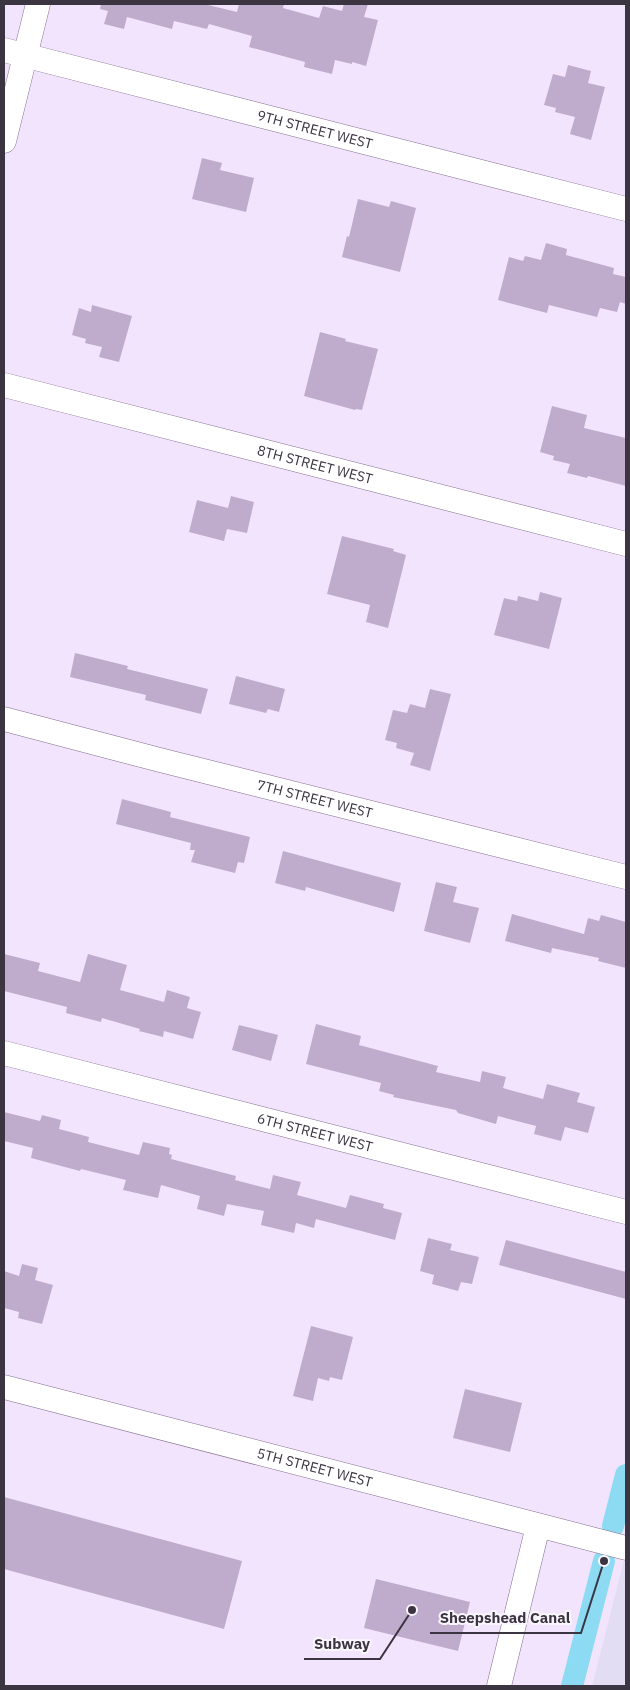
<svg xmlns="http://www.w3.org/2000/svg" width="630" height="1690" viewBox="0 0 630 1690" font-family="'IBM Plex Sans',sans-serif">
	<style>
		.commercial { fill: #e2ddf3 }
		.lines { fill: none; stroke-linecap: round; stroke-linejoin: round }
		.canal { stroke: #8cdbf3; stroke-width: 22 }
		.building { fill: #bfaccc }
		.minor-casing { stroke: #806f8c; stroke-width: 25 }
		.minor { stroke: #fff; stroke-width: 24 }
		.labels { text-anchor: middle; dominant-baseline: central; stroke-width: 4; stroke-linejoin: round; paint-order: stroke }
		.street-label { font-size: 14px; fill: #3b3441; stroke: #faf6fd }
		.leader { fill: none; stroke: #3b3441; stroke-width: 2 }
		.callout-dot { fill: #3b3441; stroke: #faf6fd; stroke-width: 2 }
		.callout-label { font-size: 15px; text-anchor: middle; font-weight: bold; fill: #3b3441; stroke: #faf6fd; stroke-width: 4; stroke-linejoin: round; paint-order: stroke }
	</style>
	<rect width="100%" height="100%" fill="#f3e4fe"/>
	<path class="commercial" d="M626,1552V1686H592Z"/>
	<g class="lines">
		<path class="canal" d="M613,1526L626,1475
			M572,1686L604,1561"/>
	</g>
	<path class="building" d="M101,4H204L237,12L239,4H284L283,8L319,18L323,6L342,11L344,4H368L364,17L378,20L366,66L352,62V64L335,60L332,74L304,67L305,62L249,47L252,36L209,24L207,29L174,21L172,29L127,17L124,29L104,24L108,11L100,9Z
		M568,65L591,71L588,83L605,87L591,140L570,134L575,117L555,112L556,108L544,105L553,74L565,77Z
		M202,158L222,163L220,170L254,178L246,212L192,199Z
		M358,199L389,207L391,201L416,208L400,272L342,257L347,236L349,237Z
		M546,243L567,249L566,255L614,268L613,274L626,277V304L620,302L617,312L600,308L597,317L549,305L547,313L498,300L509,257L523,261L525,256L541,260Z
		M92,305L132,316L119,362L99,357L102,347L85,343L86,339L72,335L79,308L91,312Z
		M320,332L346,339L345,341L378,349L362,410L356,409L355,410L304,396Z
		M552,406L587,415L584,428L626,438V486L588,476L587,478L567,473L570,464L553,460L554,456L540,452Z
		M231,496L254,502L247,533L227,529L224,541L189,532L197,500L228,508Z
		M342,536L394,549L393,551L406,555L388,628L366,622L370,605L327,594Z
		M540,592L562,598L549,649L494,635L504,598L517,601L518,596L538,601Z
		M75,653L128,666L127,669L208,689L201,714L145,700L146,695L70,677Z
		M236,676L285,689L279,712L268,709L266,713L229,704Z
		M430,689L451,694L430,771L410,765L414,753L396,748L397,743L385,740L393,710L407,713L410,704L425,708Z
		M122,799L171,812L170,817L250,837L244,863L238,862L235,873L191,862L195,850H190L191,843L116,824Z
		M283,851L401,883L394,912L306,887L305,891L275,883Z
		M436,882L457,887L453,902L479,908L470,943L424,931Z
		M512,914L584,934L588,918L599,921L601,915L626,922V968L598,961L599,958L552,948L551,953L505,941Z
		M4,954L40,963L38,971L80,982L88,954L127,965L120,990L164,1002L167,990L190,997L187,1008L201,1012L193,1039L164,1031L163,1037L139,1031L140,1029L102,1018L101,1022L66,1013L67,1007L4,991Z
		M316,1024L361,1036L359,1045L438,1066L436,1072L480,1082L482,1071L506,1077L503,1088L543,1099L547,1084L580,1093L577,1102L595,1107L588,1133L565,1127L561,1141L534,1134L536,1126L498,1116L496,1124L458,1113L456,1110L393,1097L394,1095L379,1091L381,1083L306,1064Z
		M239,1025L278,1035L271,1061L232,1050Z
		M4,1112L40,1121L42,1115L61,1120L59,1129L89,1137L88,1142L139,1155L143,1142L170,1148L169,1154L172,1155L171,1159L236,1176L235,1180L270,1189L273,1175L301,1182L297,1195L346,1208L350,1195L384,1204L383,1208L402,1213L395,1240L316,1219L314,1228L296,1223L294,1233L261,1225L264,1211L227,1204L224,1216L197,1209L200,1196L161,1185L158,1198L123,1190L126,1180L81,1169L80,1171L31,1158L33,1148L4,1141Z
		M428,1238L452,1244L450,1250L479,1257L472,1284L461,1282L458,1291L432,1284L434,1275L420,1271Z
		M506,1240L626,1272V1299L499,1265Z
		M22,1264L38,1268L35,1280L53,1285L42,1324L18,1318L19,1312L4,1308V1271L19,1276Z
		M311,1326L353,1337L342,1380L330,1377L329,1381L318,1378L313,1401L293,1396Z
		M465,1389L522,1403L510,1452L453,1438Z
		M4,1497L242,1561L224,1629L4,1569Z
		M376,1579L470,1602L458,1651L364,1628Z"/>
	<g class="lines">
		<defs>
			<g id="minor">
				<path id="s1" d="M4,50L626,209"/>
				<path d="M4,141L38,4"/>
				<path id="s2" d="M4,385L626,544"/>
				<path id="s3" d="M4,719L160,760L626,877"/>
				<path id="s4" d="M4,1053L626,1212"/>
				<path id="s5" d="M4,1387L626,1548"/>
				<path d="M499,1686L538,1526"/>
			</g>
		</defs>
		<use href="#minor" class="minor-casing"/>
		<use href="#minor" class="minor"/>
	</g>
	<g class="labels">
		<g class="street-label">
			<text stroke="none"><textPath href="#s1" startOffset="321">9TH STREET WEST</textPath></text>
			<text stroke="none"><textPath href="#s2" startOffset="321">8TH STREET WEST</textPath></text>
			<text stroke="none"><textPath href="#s3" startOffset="321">7TH STREET WEST</textPath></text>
			<text stroke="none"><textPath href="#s4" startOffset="321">6TH STREET WEST</textPath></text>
			<text stroke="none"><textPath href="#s5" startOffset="321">5TH STREET WEST</textPath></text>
		</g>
	</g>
	<path class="leader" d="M604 1561L581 1633H430M412 1610L380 1659H304"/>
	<g class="callout-dot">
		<circle cx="604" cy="1561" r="5"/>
		<circle cx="412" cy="1610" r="5"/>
	</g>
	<g class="callout-label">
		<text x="505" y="1623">Sheepshead Canal</text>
		<text x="342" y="1649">Subway</text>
	</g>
	<rect width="630" height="1690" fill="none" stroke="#3b3441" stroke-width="10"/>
</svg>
